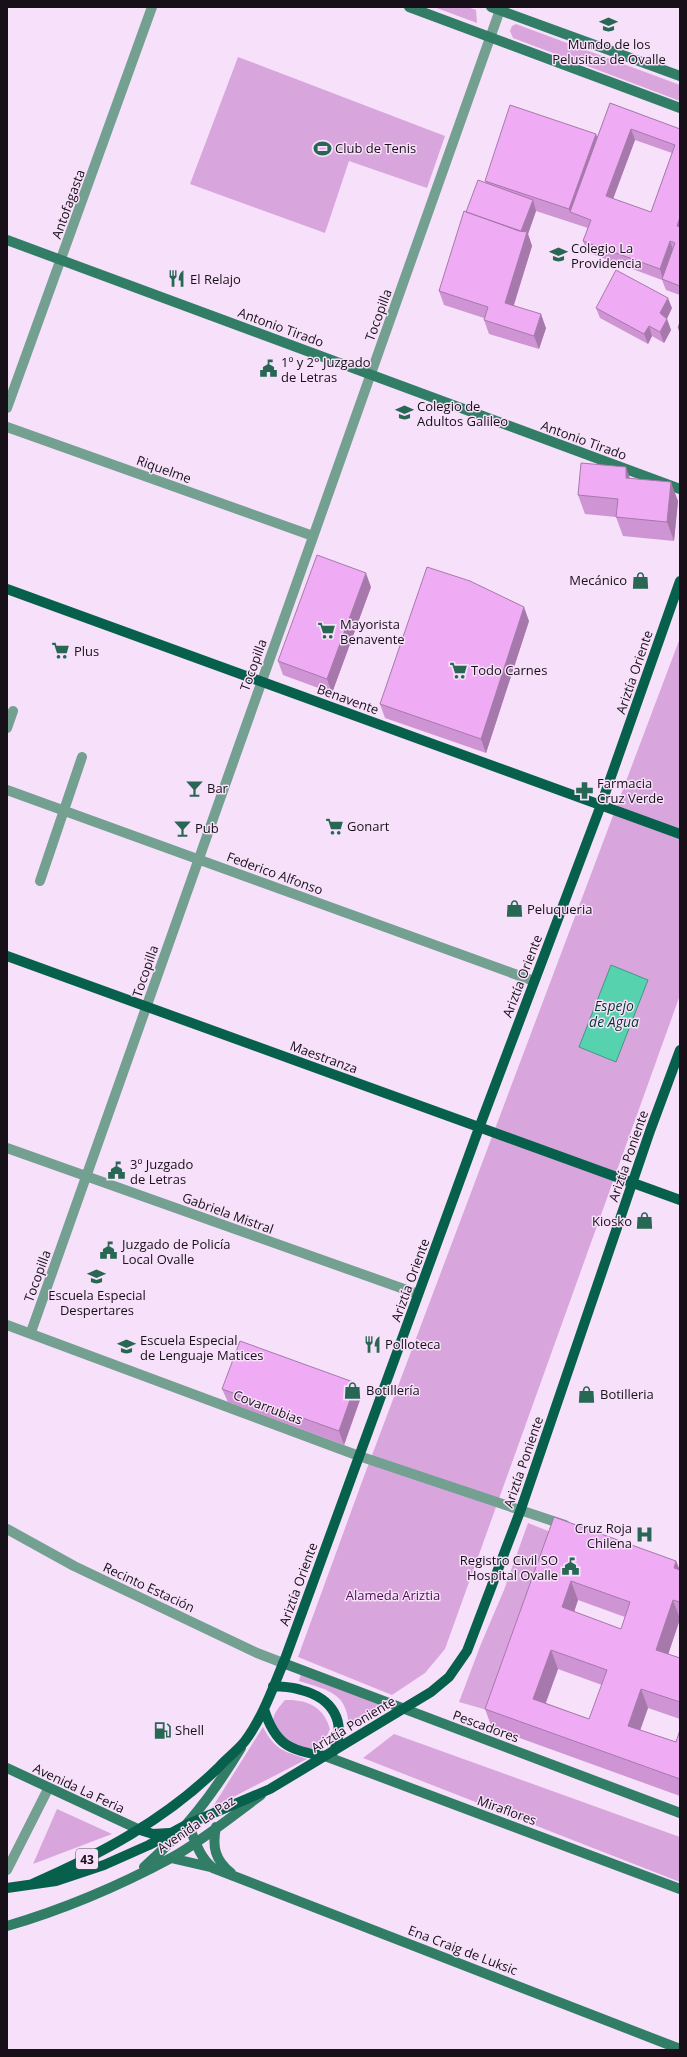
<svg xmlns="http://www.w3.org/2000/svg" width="687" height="2057" viewBox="0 0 687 2057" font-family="'Open Sans',sans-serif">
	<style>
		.green { fill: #d8a6dd }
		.water { fill: #56d2ae; stroke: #439881 }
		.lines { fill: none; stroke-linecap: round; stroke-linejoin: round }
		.street { stroke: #73a090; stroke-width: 10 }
		.secondary { stroke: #317d66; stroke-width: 10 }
		.primary { stroke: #07604b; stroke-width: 10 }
		.wall { fill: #ce94d3; fill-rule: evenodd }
		.shaded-wall { fill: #a778ac }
		.building { fill: #efacf5; stroke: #a778ac; fill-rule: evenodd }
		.labels { text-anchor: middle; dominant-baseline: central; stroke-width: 3; stroke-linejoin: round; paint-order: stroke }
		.shield { fill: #f7e0f9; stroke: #5a4e5c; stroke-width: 1 }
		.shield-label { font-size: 12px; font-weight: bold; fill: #171018 }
		.poi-label { font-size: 13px; fill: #171018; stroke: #f7e0f9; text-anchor: start }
		.street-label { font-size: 13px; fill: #171018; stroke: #f7e0f9 }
		.park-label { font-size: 13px; fill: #4a0f51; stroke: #f7e0f9 }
		.water-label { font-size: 14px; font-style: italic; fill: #00382b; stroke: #f7e0f9 }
	</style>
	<rect width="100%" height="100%" fill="#f7e0f9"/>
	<path class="green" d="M434,7H467L476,10L477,23Z
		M516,24L680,85V101L513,38L510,31L512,26Z
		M238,57L445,136L427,188L349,161L325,233L190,184Z
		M680,638V995L445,1649L425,1673L392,1695L298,1657L363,1479Z
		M528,1523L561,1536L487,1710L459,1702L481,1644L504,1590Z
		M301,1674L387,1705L349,1730C348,1693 331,1691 299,1681Z
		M285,1700C307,1699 324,1707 330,1729L323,1744C319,1745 315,1747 311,1748C299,1750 273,1735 273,1722C273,1713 280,1706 285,1700Z
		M263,1727C275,1750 283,1751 307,1759L212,1808Z
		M394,1734L680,1837V1882L363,1758Z
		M57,1809L112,1834L33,1864Z"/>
	<path class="water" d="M611,965L648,980L616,1062L579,1047Z"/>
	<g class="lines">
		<path class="street" d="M7,408L152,7
			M7,427L313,536
			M7,728L13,711
			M7,790L534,981
			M40,881L82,757
			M7,1148L418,1294
			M7,1325L359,1456L565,1525
			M31,1332L501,7
			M7,1529L74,1566L257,1653L283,1663
			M7,1870L48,1789"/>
		<path class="secondary" d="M409,7L680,108
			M491,7L680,76
			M7,240L680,489
			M283,1663L680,1813
			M325,1756L680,1889
			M7,1768L140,1830
			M188,1824C195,1840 199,1857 213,1868L680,2049
			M216,1827C212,1847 215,1860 231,1873
			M171,1858L210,1867
			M144,1867C185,1831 213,1794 241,1748
			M7,1926C65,1909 117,1887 171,1858C202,1841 232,1816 261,1795"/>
		<path class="primary" d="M7,589L680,834
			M7,956L680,1200
			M273,1686C283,1687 293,1687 301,1690C332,1698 347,1721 334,1751
			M264,1709C275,1744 289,1751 325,1756
			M140,1830L153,1834L169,1833
			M32,1884C101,1854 165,1820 219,1767C227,1758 238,1750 245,1741C263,1717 273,1687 285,1659L479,1128L601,805L680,581
			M7,1888L56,1881L104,1865L149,1845L188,1824L270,1789L431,1692L449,1677L467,1651L521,1509L650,1131L680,1050"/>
	</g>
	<path class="wall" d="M610,103L680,129V295L666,290L662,280L587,252L583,241L588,228L536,211L528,234L532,246L514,305L546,328L539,349L489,334L484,320V318L444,305L439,291L466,212L486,183L485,181L596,134L597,138ZM635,140L672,153L651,212L613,199Z
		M596,308H672L667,319L671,330L664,343L652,336L648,344L600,318Z
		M680,322V335L678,328Z
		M630,478L678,501L674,541L623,536L616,517L585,514L578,495Z
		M371,587L332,693L283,675L278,661Z
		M529,621L486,753L385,718L380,704Z
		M222,1389L361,1397L344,1445L228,1402Z
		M554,1517L676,1561L680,1570V1619L668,1654L680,1658V1719L648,1708L640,1730L676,1742L680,1730V1796L492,1728L485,1709ZM578,1600L625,1617L621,1629L574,1612ZM558,1669L602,1685L589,1719L546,1703Z"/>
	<path class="shaded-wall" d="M631,129L635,140L610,207L606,196Z
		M596,134L601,148L570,212L569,209Z
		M533,200L536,211L528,234L532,246L510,317L505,303L520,234Z
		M680,217V235L677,226Z
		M670,241L674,252L663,280L660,269Z
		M668,298L672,308L664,324L660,313Z
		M541,314L546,328L539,349L534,336Z
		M667,319L671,330L664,343L660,332Z
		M649,326L652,336L648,344L644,334Z
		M626,467L633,487L626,478Z
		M671,482L678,501L674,541L667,522Z
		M366,573L371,587L332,693L327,679Z
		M524,607L529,621L486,753L481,739Z
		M356,1383L361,1397L344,1445L339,1431Z
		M676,1561L680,1571L674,1568Z
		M571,1581L578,1600L569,1627L562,1607Z
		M673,1600L680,1619L663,1670L656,1650Z
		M551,1650L558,1669L540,1718L533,1699Z
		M641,1689L648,1708L635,1745L628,1726Z"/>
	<path class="building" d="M610,103L680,129V217L677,226L680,227V286L662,279L675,243L670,241L660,269L583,241L591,220L570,212ZM631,129L675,145L651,212L606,196Z
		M510,105L596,134L569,209L485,181Z
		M478,180L533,200L521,231L466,212Z
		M464,211L519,231L527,232L505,303L541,314L534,336L484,320L488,307L439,291Z
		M616,270L668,298L660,313L667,319L660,332L649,326L644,334L596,308Z
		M680,322V329L678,328Z
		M581,463L626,467V478L671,482L667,522L616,517L618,499L578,495Z
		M317,555L366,573L327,679L278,661Z
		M427,567L470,581L524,607L481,739L380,704Z
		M240,1341L356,1383L339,1431L222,1389Z
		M554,1517L676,1561L674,1568L680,1570V1602L673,1600L656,1650L680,1658V1702L641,1689L628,1726L676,1742L680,1730V1779L485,1709ZM571,1581L630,1602L621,1629L562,1607ZM551,1650L607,1670L589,1719L533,1699Z"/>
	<defs>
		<symbol id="school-bare" viewBox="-9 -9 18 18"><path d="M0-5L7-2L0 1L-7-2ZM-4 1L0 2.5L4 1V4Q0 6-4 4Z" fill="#276754" stroke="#f7e0f9" stroke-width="2.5" paint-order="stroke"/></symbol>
		<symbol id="stadium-bare" viewBox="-9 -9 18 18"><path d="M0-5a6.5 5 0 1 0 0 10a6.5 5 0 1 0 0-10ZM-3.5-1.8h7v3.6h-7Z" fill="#276754" stroke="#f7e0f9" stroke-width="2.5" paint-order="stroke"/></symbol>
		<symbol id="restaurant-bare" viewBox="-9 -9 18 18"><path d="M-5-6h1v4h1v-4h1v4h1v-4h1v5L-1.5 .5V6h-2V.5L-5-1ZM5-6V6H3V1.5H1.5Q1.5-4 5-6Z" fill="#276754" stroke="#f7e0f9" stroke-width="2.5" paint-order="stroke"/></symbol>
		<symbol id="civic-bare" viewBox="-9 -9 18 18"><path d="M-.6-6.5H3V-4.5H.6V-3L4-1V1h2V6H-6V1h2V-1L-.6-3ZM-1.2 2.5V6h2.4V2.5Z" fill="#276754" stroke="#f7e0f9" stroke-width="2.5" paint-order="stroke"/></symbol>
		<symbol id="shop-bare" viewBox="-9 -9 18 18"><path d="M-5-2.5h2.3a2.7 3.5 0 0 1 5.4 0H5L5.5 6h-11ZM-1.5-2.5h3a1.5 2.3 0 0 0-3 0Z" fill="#276754" stroke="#f7e0f9" stroke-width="2.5" paint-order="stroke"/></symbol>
		<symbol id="supermarket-bare" viewBox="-9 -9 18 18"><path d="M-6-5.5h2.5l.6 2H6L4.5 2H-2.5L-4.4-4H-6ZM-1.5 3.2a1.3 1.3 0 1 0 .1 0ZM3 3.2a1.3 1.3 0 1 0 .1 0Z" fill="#276754" stroke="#f7e0f9" stroke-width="2.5" paint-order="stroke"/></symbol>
		<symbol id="bar-bare" viewBox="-9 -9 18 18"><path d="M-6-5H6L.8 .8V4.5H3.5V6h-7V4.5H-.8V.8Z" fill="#276754" stroke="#f7e0f9" stroke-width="2.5" paint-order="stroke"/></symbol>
		<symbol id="pharmacy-bare" viewBox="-9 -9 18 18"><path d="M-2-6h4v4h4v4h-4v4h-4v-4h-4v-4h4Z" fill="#276754" stroke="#f7e0f9" stroke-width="2.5" paint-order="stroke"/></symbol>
		<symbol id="hospital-bare" viewBox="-9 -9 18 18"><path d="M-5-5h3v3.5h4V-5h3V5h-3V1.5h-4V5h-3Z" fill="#276754" stroke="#f7e0f9" stroke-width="2.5" paint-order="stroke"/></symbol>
		<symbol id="fuel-bare" viewBox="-9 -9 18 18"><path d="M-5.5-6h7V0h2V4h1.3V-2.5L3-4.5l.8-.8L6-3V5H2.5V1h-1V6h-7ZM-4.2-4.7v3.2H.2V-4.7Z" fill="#276754" stroke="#f7e0f9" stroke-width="2.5" paint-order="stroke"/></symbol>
	</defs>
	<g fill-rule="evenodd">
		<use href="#school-bare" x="596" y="12" width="25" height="25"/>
		<use href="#stadium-bare" x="310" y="136" width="25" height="25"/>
		<use href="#school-bare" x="546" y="242" width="25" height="25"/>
		<use href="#restaurant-bare" x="164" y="266" width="25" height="25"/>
		<use href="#civic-bare" x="256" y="356" width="25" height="25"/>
		<use href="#school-bare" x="392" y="400" width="25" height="25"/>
		<use href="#shop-bare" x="628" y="568" width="25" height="25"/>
		<use href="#supermarket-bare" x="314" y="618" width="25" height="25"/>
		<use href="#supermarket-bare" x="48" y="638" width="25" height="25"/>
		<use href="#supermarket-bare" x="446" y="658" width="25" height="25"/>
		<use href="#bar-bare" x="182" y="776" width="25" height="25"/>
		<use href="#pharmacy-bare" x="572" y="778" width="25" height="25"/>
		<use href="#supermarket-bare" x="322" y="814" width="25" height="25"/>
		<use href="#bar-bare" x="170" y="816" width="25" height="25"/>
		<use href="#shop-bare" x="502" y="896" width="25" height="25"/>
		<use href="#civic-bare" x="104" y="1158" width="25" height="25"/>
		<use href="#shop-bare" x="632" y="1208" width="25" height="25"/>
		<use href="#civic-bare" x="96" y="1238" width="25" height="25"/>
		<use href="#school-bare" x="84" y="1264" width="25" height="25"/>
		<use href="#restaurant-bare" x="360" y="1332" width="25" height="25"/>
		<use href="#school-bare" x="114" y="1334" width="25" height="25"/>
		<use href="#shop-bare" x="340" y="1378" width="25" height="25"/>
		<use href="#shop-bare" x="574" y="1382" width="25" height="25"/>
		<use href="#hospital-bare" x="632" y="1522" width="25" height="25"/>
		<use href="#civic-bare" x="558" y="1554" width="25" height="25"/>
		<use href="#fuel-bare" x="150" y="1718" width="25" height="25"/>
	</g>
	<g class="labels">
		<rect class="shield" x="76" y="1849" width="22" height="20" rx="3"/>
		<g class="shield-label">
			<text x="87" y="1859">43</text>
		</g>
		<g class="poi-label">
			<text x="609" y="44" text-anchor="middle">Mundo de los<tspan x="609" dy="15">Pelusitas de Ovalle</tspan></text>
			<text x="335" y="148">Club de Tenis</text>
			<text x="571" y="248">Colegio La<tspan x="571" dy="15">Providencia</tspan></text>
			<text x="190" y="279">El Relajo</text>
			<text x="281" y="362">1º y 2° Juzgado<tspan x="281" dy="15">de Letras</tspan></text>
			<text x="417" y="406">Colegio de<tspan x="417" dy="15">Adultos Galileo</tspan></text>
			<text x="627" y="580" text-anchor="end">Mecánico</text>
			<text x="340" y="624">Mayorista<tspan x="340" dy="15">Benavente</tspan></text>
			<text x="74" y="651">Plus</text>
			<text x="471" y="670">Todo Carnes</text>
			<text x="597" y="783">Farmacia<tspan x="597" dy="15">Cruz Verde</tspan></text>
			<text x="207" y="788">Bar</text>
			<text x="347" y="826">Gonart</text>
			<text x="195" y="828">Pub</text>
			<text x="527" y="909">Peluqueria</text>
			<text x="130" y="1164">3º Juzgado<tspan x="130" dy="15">de Letras</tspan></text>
			<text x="632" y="1221" text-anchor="end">Kiosko</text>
			<text x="122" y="1244">Juzgado de Policía<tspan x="122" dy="15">Local Ovalle</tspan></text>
			<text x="97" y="1295" text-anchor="middle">Escuela Especial<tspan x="97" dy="15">Despertares</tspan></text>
			<text x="140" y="1340">Escuela Especial<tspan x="140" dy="15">de Lenguaje Matices</tspan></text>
			<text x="385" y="1344">Polloteca</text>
			<text x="366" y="1390">Botillería</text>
			<text x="600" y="1394">Botilleria</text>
			<text x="632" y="1528" text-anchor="end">Cruz Roja<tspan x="632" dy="15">Chilena</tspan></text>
			<text x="558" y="1560" text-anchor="end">Registro Civil SO<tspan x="558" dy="15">Hospital Ovalle</tspan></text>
			<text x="175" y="1730">Shell</text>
		</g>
		<g class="street-label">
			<text transform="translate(68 204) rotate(-70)">Antofagasta</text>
			<text transform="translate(378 315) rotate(-70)">Tocopilla</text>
			<text transform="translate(281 327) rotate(20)">Antonio Tirado</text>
			<text transform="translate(584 440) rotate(20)">Antonio Tirado</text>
			<text transform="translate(164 469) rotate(20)">Riquelme</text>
			<text transform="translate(253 665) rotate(-70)">Tocopilla</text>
			<text transform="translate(634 672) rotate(-71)">Ariztía Oriente</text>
			<text transform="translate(348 699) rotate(20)">Benavente</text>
			<text transform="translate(275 873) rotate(20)">Federico Alfonso</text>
			<text transform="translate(145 971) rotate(-71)">Tocopilla</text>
			<text transform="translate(522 976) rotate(-69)">Ariztía Oriente</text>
			<text transform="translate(324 1057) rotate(20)">Maestranza</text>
			<text transform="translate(628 1156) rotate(-71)">Ariztía Poniente</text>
			<text transform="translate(228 1213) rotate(20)">Gabriela Mistral</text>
			<text transform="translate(37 1276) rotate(-70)">Tocopilla</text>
			<text transform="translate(410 1280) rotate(-70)">Ariztía Oriente</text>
			<text transform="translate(268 1407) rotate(21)">Covarrubias</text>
			<text transform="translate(523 1462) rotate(-71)">Ariztía Poniente</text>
			<text transform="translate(298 1584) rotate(-70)">Ariztía Oriente</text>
			<text transform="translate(149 1587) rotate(25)">Recinto Estación</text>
			<text transform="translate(353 1724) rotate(-31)">Ariztía Poniente</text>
			<text transform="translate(486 1726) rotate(20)">Pescadores</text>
			<text transform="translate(79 1788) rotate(25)">Avenida La Feria</text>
			<text transform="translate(507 1810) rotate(20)">Miraflores</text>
			<text transform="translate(196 1824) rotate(-34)">Avenida La Paz</text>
			<text transform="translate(463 1950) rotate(21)">Ena Craig de Luksic</text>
		</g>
		<g class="park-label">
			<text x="393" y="1595">Alameda Ariztia</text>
		</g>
		<g class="water-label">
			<text x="614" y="1005">Espejo<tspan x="614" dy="16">de Agua</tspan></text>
		</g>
	</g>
	<rect width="687" height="2057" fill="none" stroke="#171018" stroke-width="16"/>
</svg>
